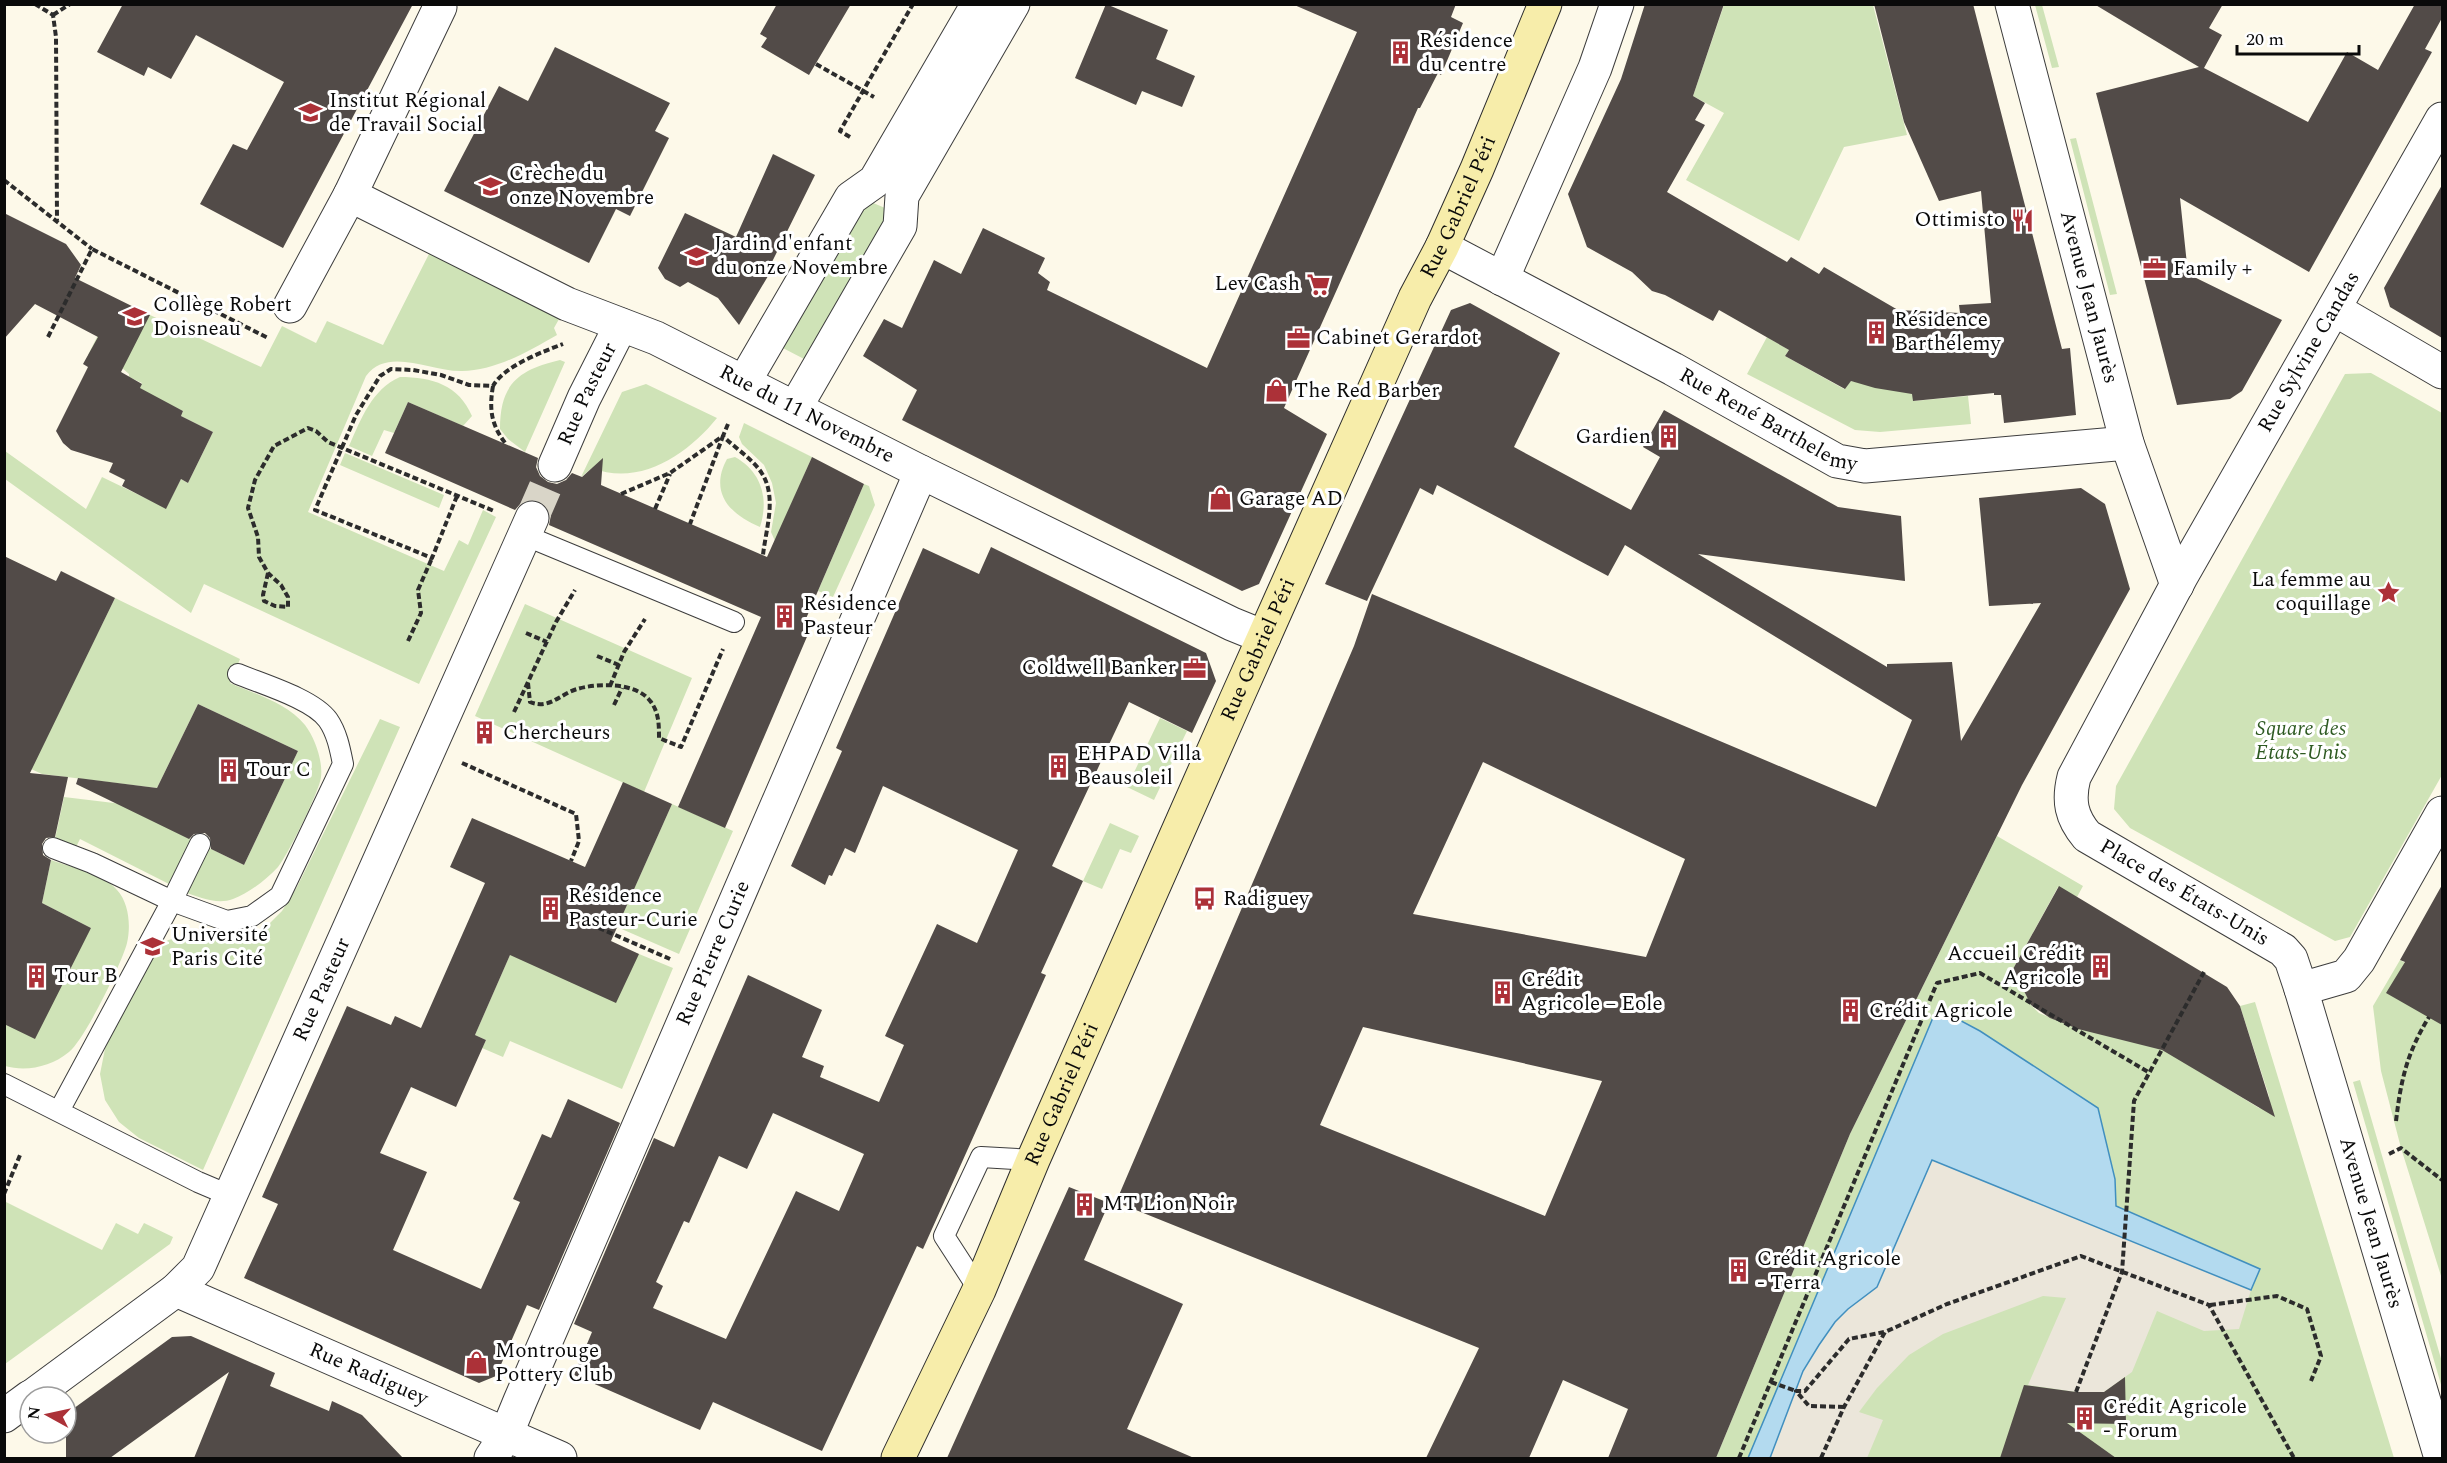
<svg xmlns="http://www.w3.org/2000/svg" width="2447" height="1463" viewBox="0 0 2447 1463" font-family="Spectral,serif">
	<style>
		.green { fill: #cfe3b7 }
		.plaza { fill: #ebe6da }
		.water { fill: #b3daef; stroke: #418fbf; stroke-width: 1.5 }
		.building { fill: #524b48; fill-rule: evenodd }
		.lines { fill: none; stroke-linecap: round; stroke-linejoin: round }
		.minor-tunnel { stroke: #d9d5c8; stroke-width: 33; stroke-dasharray: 33 16; stroke-linecap: butt }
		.service-casing { stroke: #3d3d3d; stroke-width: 22 }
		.minor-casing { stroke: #3d3d3d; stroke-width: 35 }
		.tertiary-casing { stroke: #3d3d3d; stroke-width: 35 }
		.secondary-casing { stroke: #2c2c2c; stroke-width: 35 }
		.path { stroke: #2c2c2c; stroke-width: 4; stroke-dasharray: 6 3; stroke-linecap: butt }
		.service { stroke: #fff; stroke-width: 20 }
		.minor { stroke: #fff; stroke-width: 33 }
		.tertiary { stroke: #fff; stroke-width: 33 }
		.secondary { stroke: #f7edaa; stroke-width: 33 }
		.labels { text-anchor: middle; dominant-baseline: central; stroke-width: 6; stroke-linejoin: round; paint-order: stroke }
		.poi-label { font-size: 21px; fill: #0a0a0a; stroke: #fff; text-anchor: start }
		.street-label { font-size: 21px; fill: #0a0a0a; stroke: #fff }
		.park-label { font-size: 21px; font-style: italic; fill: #2e5a22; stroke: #fff }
	</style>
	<rect width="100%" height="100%" fill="#fdf9e9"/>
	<path class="green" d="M1724,5H1873L1907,135L1844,147L1799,241L1686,180L1724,113L1693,96Z
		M2035,5H2042L2059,67L2052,68Z
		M2076,138L2117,294L2110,295L2070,139Z
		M871,202L885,208L888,219L806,360L779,346L856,210Z
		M432,248L563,312L554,328L557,335C529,351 495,371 462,371C431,372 388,346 366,376L308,512L444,571L459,540L468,545L483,510L496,517L419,684L204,584L191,613L5,479V451L86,509L102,477L166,508L181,479L188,483L213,432L181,416L183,411L139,390L142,383L129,377V374L121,367L88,355L104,323L150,315L261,367L282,326L316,343L327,321L383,345Z
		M1767,337L1789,350L1785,356L1844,389L1851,381L1912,392L1914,401L1968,396L1971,424L1880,432L1855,430L1747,374Z
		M560,360L565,362L525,452L508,439L500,429C500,384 518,370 560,360Z
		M2371,373L2442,413V775L2350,937L2335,941L2130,828L2114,809L2116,786L2345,374Z
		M400,377C432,377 459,385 472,416L463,426L408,402L394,433L384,430L372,456L349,446C361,419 372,389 400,377Z
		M646,384L717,418C688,454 640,487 592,468L581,477L622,392Z
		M744,423L812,457L775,541L771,532L776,503L772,483L764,465L742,444L739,437Z
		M345,453L444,495L439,508L340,465Z
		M735,457C762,472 769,499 760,527C729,514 709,492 727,459Z
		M864,484L869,486L875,505L833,597L818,591Z
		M115,598L240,659L230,683C255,694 287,703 305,725C315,738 323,761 321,777C320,790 287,857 278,867C266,880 249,893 233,899C217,905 199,897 184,892L205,846L244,865L298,751L198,704L157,788L42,774L31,769Z
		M525,604L692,678L644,792L475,716Z
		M1160,718L1187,731L1154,800L1127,787Z
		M380,719L400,727L203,1170L139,1138L119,1122L105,1100L100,1074L106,1044L150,959L168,940L188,936L216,934L239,937L263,930L282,911L297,887Z
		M64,797L147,807L143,816L193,840L171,885L80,839L75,849L55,839Z
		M672,804L733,831L679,954L617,927Z
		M1110,823L1139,836L1131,853L1120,849L1102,889L1083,881Z
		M1997,836L2083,886L2077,897L2058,887L2013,969L2031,1005L2039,1013L2078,1029L2144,1038L2259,1108L2266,1109L2270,1104L2269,1096L2240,1006L2255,1002L2394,1458H1716L1850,1134Z
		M51,860C72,868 102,872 117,890C129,903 131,926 127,943C122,963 85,1039 69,1052C51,1067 26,1072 5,1066L4,1024L91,928L42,903Z
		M527,916L639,954L673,968L622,1089L510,1041L503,1057L482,1048L486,1040L475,1035Z
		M2400,960L2442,984V1279L2401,1148L2381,1071L2373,1006Z
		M2360,1080L2442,1362V1388L2353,1082Z
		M4,1201L102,1250L116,1223L138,1234L144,1223L173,1237L170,1244L5,1364Z"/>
	<path class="plaza" d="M1932,1160L2251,1290L2239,1329L2204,1331L2157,1311L2132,1372L2104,1392H2076L2028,1385L2066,1298L2043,1296L1943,1334L1909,1355L1877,1388L1859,1412L1883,1420L1867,1458H1770L1803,1371L1819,1345L1835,1322L1848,1309L1877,1287Z"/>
	<path class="water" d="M1937,1008L1980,1031L2098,1108L2115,1179L2116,1206L2260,1269L2251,1290L1932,1160L1877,1287L1848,1309L1835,1322L1819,1345L1803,1371L1770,1458H1748Z"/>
	<path class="building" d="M123,4H413L283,248L200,204L233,144L247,150L284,82L196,35L171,79L148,67L144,76L97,52Z
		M777,4H851L809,75L761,47L767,38L760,34Z
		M1106,4L1168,30L1156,59L1195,76L1182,107L1142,91L1136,105L1075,78Z
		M1292,4H1456L1451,17L1463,23L1441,75L1438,73L1420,108H1418L1284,408L1327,434L1259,584L1242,591L902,420L917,390L863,356L884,319L902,328L934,260L961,274L983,228L1045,258L1038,273L1050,282L1047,290L1207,368L1357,32Z
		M1645,4H1724L1693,96L1705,103L1695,120L1705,125L1667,192L1787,262L1791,257L1819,274L1824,267L1898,310L1960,313L1959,305L1991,303L1981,191L1939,201L1904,122L1874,4H1973L2062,349L2070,348L2076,415L2004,423L2001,395H1994V393L1913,401L1912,394L1875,388L1851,381L1845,389L1785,356L1789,350L1719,310L1713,321L1665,295L1652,291L1632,272L1587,247L1568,194L1621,79Z
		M2094,4H2223L2209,28L2222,35L2204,68L2308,122L2347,52L2378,70L2415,4H2442V18L2425,49L2432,52L2309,272L2180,198L2188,274L2282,320L2242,391L2230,399L2177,405L2096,93L2199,67Z
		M555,47L670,103L655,131L669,138L630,216L616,209L589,263L444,191L499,86L528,101Z
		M773,154L815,175L771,264L774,266L739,325L718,298L688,282L680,287L665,279L658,268L685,213L736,237Z
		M2442,185V338L2390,307L2384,288Z
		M4,213L66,244L81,265L75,278L150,315L121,372L142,384L140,388L183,411L181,416L213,432L188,483L181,479L166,509L122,486L125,480L109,472L113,463L71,450L63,443L56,431L88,367L83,364L98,337L35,304L4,339Z
		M1470,303L1560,353L1514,447L1631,510L1660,457L1643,447L1664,410L1838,507L1901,516L1905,581L1698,554L1887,667V664L1952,662L1961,741L2041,603L1989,606L1979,498L2081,488L2105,504L2130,589L2022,785L1850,1134L1716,1458H1608L1628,1409L1563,1380L1529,1458H1426L1479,1348L1116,1202L1354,646L1372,594L1876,807L1912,720L1625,545L1608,576L1437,485L1433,495L1420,488L1367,601L1325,584L1451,310ZM1483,762L1685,859L1646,957L1413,914ZM1363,1027L1602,1081L1545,1216L1320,1125Z
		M408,402L538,458L536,467L540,476L548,482L557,484L566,480L572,473L582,477L603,458L601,485L767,557L812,457L864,484L805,621L812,625L725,828L678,807L761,617L549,525L551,515L547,507L539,501L529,499L521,503L515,510L385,453Z
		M991,547L1206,653L1216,681L1192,733L1129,702L1052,866L1083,881L1041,973L1046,975L923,1249L917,1246L822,1451L713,1402L700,1430L574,1375L592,1332L574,1324L654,1138L674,1147L748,975L822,1010L802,1057L824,1066L820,1077L879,1102L904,1045L885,1036L937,924L977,943L1018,850L883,786L855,853L845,848L832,876L829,875L825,885L791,866L842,751L836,748L923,548L979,574ZM773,1113L864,1154L839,1211L796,1191L726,1339L653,1308L663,1286L656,1282L684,1221L689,1223L719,1156L747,1169Z
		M4,556L56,581L61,571L115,598L30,773L68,777L55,837L46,838L42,844L43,855L51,860L42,903L91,928L35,1039L4,1024Z
		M198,704L298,751L244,865L211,849L210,838L205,833L194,834L189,839L76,784L78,778L157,788Z
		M623,782L672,804L611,941L639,954L616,1003L510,955L475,1035L486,1040L456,1107L411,1087L380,1153L427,1172L393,1250L481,1289L520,1202L513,1199L542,1134L551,1138L568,1099L620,1123L539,1310L527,1305L496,1376L479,1383L244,1278L278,1204L262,1197L347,1006L391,1025L395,1016L421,1028L485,883L450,867L472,818L585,867Z
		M2442,885V1025L2386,993L2405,962L2400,960Z
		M2059,886L2227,987L2240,1006L2275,1117L2162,1050L2078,1029L2050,1018L2031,1005L2013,969Z
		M1069,1187L1109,1203L1084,1260L1183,1304L1127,1429L1194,1458H947Z
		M191,1336L275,1373L270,1386L329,1411L332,1401L362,1415L403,1458H194L229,1372L110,1458H66V1414L172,1337Z
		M2125,1377L2126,1424L2067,1423L2116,1458H2000L2024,1385L2076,1392H2104Z"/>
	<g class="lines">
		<path class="minor-tunnel" d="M532,518L555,465"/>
		<defs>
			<path id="service" d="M524,535L734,622
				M53,848L92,863L172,901L227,921L252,916L280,896L343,764C340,749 337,733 328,720C313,699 262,684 238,674
				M4,1084L198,1182L231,1196
				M59,1111L172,901L200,844
				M979,1290L944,1236L981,1157L1033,1160"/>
			<g id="minor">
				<path id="s1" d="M2442,119L2182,575L2074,777C2068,801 2071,817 2087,836L2283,950L2291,959L2301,989L2346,976L2359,960L2442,813"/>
				<path id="s2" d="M350,195L567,304L656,338L921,472L1232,624L1264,637"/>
				<path id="s3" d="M1442,247L1673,369L1837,461L1865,466L2127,443L2177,585"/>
				<path d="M1502,279L1595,68L1617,4"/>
				<path d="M290,306L350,195L440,7"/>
				<path d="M2334,309L2442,372"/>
				<path d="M744,382L851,198L875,181L978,4"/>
				<path d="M795,408L900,226L902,196L1013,4"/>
				<path id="s4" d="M555,465L584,398L621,325"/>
				<path id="s5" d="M176,1290L560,1458"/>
				<path id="s6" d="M31,1397L176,1290L198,1268L532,518"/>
				<path d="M4,1416L30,1397"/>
				<path id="s7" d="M491,1458L506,1435L520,1401L921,472"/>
			</g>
			<g id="tertiary">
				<path id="s8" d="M2012,4L2127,443"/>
				<path id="s9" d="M2301,989L2441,1458"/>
			</g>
			<g id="secondary">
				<path id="s10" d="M898,1458L979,1290L1033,1160L1235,702L1415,298L1442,247L1477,169L1545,4"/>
			</g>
		</defs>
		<use href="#service" class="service-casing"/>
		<use href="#minor" class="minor-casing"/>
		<use href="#tertiary" class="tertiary-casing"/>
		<use href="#secondary" class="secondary-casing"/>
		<path class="path" d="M35,4L53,15L56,37L57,220
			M53,15L70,4
			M816,64L874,97
			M850,137L840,131L913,4
			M4,180L92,249
			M48,337L92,249L268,338
			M493,386C489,409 491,425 506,444
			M728,424L723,436C734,447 748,456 758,468C779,493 766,527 763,555
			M621,494L670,473L723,436L690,524
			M457,496L432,558L315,510L356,415L380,376L391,369L413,370L441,375L469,385L493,386C504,366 542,352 563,344
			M655,509L670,474
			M268,573L263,595L264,601L275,606L288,607V597L281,585L268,573L259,557L258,537L248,508L255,480L274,446L308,428L316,431L328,442L494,511
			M526,633L547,642
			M408,641L421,613L418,590L432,558
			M597,656L619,665
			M528,683L530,702C549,710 560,694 577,689C598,683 637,682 651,702C659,713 659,725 659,738L681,747L723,649
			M610,686L624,652L645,619
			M614,705L622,688
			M514,712L556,622L575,590
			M462,763L576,814L579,841L571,861
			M574,917L670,959
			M2396,1121C2401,1079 2407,1053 2429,1017
			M2389,1154L2401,1148L2442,1180
			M4,1194L20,1155
			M2210,1305L2277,1296L2307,1309L2321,1356L2311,1381
			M1771,1382L1796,1391
			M2076,1392L2122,1272L2134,1101L2204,972
			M1844,1407L1809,1406L1796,1391H1805L1849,1339L1884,1332
			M1739,1458L1937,983L1980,973L2150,1073
			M1821,1458L1844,1407L1885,1332L1947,1304L2081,1256L2209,1305L2294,1458"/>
		<use href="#service" class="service"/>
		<use href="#minor" class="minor"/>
		<use href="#tertiary" class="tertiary"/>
		<use href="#secondary" class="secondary"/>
	</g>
	<defs>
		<symbol id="building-bare" viewBox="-9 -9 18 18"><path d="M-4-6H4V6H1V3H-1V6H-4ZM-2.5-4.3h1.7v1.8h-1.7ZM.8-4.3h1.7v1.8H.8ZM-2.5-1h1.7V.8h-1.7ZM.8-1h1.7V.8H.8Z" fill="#ac3138" stroke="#fff" stroke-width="2.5" paint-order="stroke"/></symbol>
		<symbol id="university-bare" viewBox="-9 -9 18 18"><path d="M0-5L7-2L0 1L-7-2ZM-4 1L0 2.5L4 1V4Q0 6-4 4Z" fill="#ac3138" stroke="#fff" stroke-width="2.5" paint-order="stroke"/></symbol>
		<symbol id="school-bare" viewBox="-9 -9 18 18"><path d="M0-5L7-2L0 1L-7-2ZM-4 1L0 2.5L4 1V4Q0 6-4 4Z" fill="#ac3138" stroke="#fff" stroke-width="2.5" paint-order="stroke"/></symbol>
		<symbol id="restaurant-bare" viewBox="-9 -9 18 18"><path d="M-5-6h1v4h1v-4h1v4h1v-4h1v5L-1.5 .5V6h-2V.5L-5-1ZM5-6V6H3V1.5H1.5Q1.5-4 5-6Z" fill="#ac3138" stroke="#fff" stroke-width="2.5" paint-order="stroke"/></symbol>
		<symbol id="office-bare" viewBox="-9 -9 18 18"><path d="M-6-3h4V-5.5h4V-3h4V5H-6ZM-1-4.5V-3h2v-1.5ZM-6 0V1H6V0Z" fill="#ac3138" stroke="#fff" stroke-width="2.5" paint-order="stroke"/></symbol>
		<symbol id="supermarket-bare" viewBox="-9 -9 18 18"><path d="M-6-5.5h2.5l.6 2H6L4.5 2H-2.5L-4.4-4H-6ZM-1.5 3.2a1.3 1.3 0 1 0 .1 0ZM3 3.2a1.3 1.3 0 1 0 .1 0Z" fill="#ac3138" stroke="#fff" stroke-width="2.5" paint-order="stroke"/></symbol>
		<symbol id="shop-bare" viewBox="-9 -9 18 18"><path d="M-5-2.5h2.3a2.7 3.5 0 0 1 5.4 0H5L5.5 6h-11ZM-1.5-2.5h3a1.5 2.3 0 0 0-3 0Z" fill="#ac3138" stroke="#fff" stroke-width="2.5" paint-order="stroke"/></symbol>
		<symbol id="sight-bare" viewBox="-9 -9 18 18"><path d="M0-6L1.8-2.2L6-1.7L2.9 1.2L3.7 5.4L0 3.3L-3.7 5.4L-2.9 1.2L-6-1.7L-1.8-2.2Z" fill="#ac3138" stroke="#fff" stroke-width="2.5" paint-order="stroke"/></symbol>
		<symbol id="bus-bare" viewBox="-9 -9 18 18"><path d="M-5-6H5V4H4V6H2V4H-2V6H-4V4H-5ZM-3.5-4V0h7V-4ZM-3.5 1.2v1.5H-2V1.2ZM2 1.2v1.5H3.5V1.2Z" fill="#ac3138" stroke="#fff" stroke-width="2.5" paint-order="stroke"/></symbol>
	</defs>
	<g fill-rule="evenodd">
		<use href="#building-bare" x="1384" y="36" width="33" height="33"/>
		<use href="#university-bare" x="294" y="96" width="33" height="33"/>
		<use href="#school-bare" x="474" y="170" width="33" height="33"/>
		<use href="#restaurant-bare" x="2006" y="204" width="33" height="33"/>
		<use href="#school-bare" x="680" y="240" width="33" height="33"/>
		<use href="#office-bare" x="2138" y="252" width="33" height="33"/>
		<use href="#supermarket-bare" x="1302" y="268" width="33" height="33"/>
		<use href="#school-bare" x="118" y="300" width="33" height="33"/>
		<use href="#building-bare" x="1860" y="316" width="33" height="33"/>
		<use href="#office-bare" x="1282" y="322" width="33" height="33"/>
		<use href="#shop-bare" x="1260" y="374" width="33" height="33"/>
		<use href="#building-bare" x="1652" y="420" width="33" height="33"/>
		<use href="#shop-bare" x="1204" y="482" width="33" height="33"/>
		<use href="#sight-bare" x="2372" y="576" width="33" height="33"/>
		<use href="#building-bare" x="768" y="600" width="33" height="33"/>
		<use href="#office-bare" x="1178" y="652" width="33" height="33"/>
		<use href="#building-bare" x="468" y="716" width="33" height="33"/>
		<use href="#building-bare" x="1042" y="750" width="33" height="33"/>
		<use href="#building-bare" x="212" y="754" width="33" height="33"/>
		<use href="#bus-bare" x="1188" y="882" width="33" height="33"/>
		<use href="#building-bare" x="534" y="892" width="33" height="33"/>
		<use href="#university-bare" x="136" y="930" width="33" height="33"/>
		<use href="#building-bare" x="2084" y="950" width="33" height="33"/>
		<use href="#building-bare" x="20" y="960" width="33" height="33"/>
		<use href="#building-bare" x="1486" y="976" width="33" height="33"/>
		<use href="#building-bare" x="1834" y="994" width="33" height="33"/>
		<use href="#building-bare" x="1068" y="1188" width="33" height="33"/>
		<use href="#building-bare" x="1722" y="1254" width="33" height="33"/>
		<use href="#shop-bare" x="460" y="1346" width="33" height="33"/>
		<use href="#building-bare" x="2068" y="1402" width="33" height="33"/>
	</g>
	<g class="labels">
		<g class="poi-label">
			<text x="1419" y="41">Résidence<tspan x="1419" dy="24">du centre</tspan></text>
			<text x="329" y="101">Institut Régional<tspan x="329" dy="24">de Travail Social</tspan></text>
			<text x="509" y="174">Crèche du<tspan x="509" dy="24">onze Novembre</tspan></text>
			<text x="2005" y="220" text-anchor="end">Ottimisto</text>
			<text x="714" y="244">Jardin d'enfant<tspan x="714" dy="24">du onze Novembre</tspan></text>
			<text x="2173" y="269">Family +</text>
			<text x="1300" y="284" text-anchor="end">Lev Cash</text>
			<text x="153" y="305">Collège Robert<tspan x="153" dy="24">Doisneau</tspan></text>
			<text x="1894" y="320">Résidence<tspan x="1894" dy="24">Barthélemy</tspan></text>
			<text x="1316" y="338">Cabinet Gerardot</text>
			<text x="1294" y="391">The Red Barber</text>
			<text x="1651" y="437" text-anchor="end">Gardien</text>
			<text x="1239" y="499">Garage AD</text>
			<text x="2371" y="580" text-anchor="end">La femme au<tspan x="2371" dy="24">coquillage</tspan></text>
			<text x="803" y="604">Résidence<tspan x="803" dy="24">Pasteur</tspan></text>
			<text x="1176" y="668" text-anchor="end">Coldwell Banker</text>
			<text x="503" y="733">Chercheurs</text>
			<text x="1077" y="754">EHPAD Villa<tspan x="1077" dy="24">Beausoleil</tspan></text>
			<text x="246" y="770">Tour C</text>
			<text x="568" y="896">Résidence<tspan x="568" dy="24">Pasteur-Curie</tspan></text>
			<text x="1223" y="899">Radiguey</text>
			<text x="171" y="935">Université<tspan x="171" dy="24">Paris Cité</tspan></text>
			<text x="2082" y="954" text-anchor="end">Accueil Crédit<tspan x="2082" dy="24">Agricole</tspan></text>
			<text x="54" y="976">Tour B</text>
			<text x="1521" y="980">Crédit<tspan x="1521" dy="24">Agricole − Eole</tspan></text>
			<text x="1869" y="1011">Crédit Agricole</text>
			<text x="1103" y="1204">MT Lion Noir</text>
			<text x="1757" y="1259">Crédit Agricole<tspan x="1757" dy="24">- Terra</tspan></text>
			<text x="495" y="1351">Montrouge<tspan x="495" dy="24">Pottery Club</tspan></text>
			<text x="2103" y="1407">Crédit Agricole<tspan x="2103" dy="24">- Forum</tspan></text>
		</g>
		<g class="street-label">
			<text stroke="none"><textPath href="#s10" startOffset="1371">Rue Gabriel Péri</textPath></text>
			<text stroke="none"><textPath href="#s8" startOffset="303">Avenue Jean Jaurès</textPath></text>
			<text transform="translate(2309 352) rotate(-60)">Rue Sylvine Candas</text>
			<text stroke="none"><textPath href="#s4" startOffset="78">Rue Pasteur</textPath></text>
			<text stroke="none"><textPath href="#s2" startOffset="507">Rue du 11 Novembre</textPath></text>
			<text stroke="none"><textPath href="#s3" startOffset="370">Rue René Barthelemy</textPath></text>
			<text stroke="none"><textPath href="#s10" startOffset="885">Rue Gabriel Péri</textPath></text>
			<text stroke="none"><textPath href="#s1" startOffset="930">Place des États-Unis</textPath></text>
			<text stroke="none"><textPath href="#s7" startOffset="552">Rue Pierre Curie</textPath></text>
			<text stroke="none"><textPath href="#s6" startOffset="516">Rue Pasteur</textPath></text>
			<text stroke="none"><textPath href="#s10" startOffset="399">Rue Gabriel Péri</textPath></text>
			<text stroke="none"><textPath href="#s9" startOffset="244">Avenue Jean Jaurès</textPath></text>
			<text stroke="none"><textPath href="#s5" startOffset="210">Rue Radiguey</textPath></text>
		</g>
		<g class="park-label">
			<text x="2301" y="729">Square des<tspan x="2301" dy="24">États-Unis</tspan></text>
		</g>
	</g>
	<rect width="2447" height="1463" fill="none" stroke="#0a0a0a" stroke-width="12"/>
	<g transform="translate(48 1415) rotate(278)"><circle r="28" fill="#ffffff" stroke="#9d9d9d" stroke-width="1.5"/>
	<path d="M0-4.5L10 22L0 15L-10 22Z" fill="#ac3138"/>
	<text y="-9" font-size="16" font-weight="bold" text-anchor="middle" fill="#0a0a0a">N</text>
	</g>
	<path d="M2237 45v9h122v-9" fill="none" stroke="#0a0a0a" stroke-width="3"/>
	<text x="2246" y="45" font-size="18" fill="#0a0a0a" stroke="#ffffff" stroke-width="4.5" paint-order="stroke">20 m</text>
</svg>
